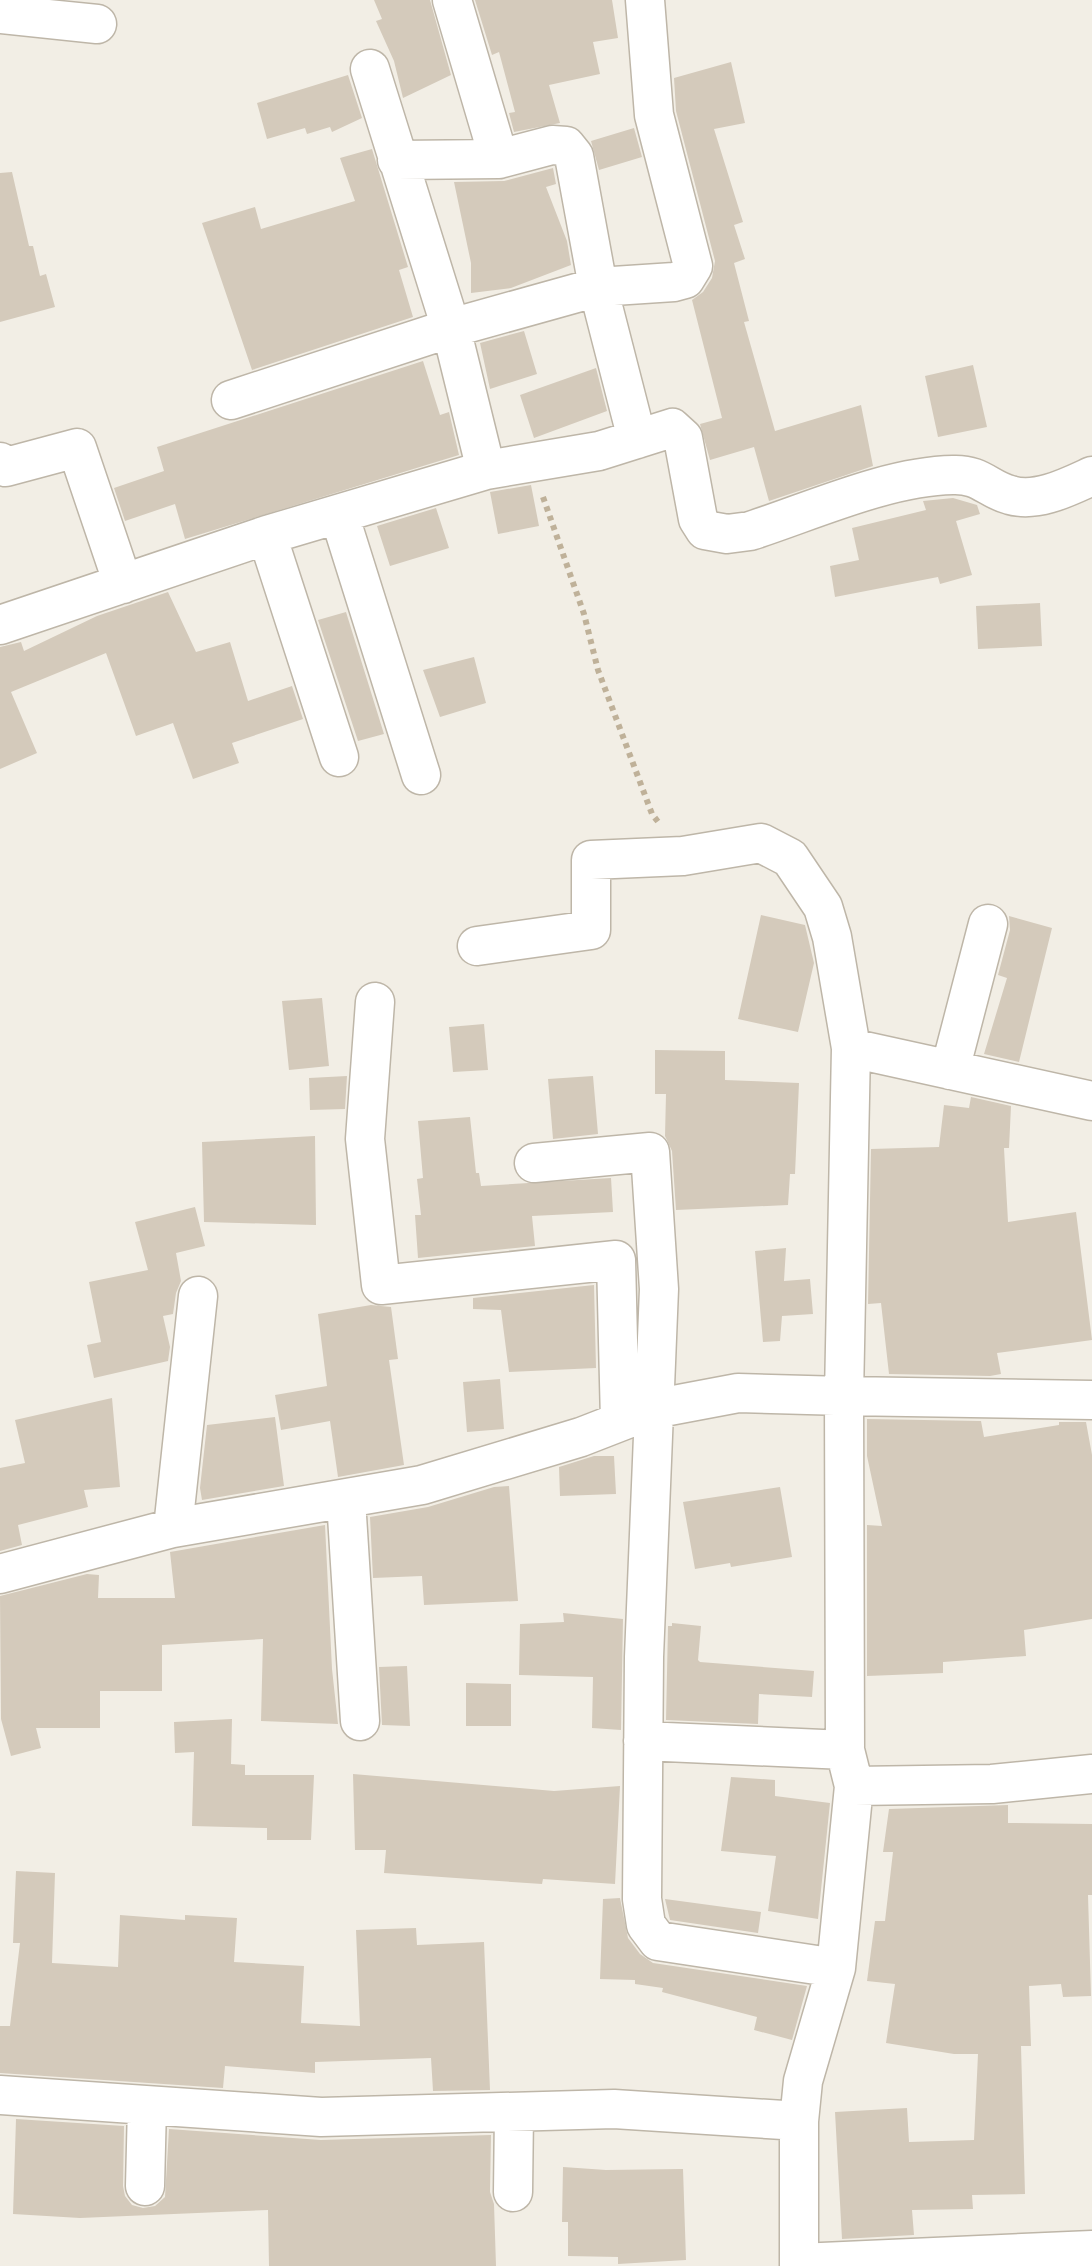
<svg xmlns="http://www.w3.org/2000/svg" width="1092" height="2266" viewBox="0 0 1092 2266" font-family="Jost,sans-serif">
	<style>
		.building { fill: #d4cabb }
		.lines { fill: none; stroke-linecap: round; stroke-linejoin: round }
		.minor-casing { stroke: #beb6a8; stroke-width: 41 }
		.path { stroke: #bfb199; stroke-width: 6; stroke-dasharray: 5 5; stroke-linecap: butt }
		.minor { stroke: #fff; stroke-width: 38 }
	</style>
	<rect width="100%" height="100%" fill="#f2eee5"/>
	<path class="building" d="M374,0H430L451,75L403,98L394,61L376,21L382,19Z
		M475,0H612L618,38L593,42L600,74L549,85L560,123L514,132L509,113L515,112L499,52L492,55Z
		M731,62L745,123L714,129L743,222L734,225L745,259L734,263L749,321L744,322L775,431L861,405L873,466L769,501L754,447L710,460L700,424L722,418L692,300L703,292L712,278L715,261L676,111L674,78Z
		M348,75L362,118L332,132L330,127L307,134L305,128L267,139L257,103Z
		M634,128L642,157L599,170L591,141Z
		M372,149L408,267L399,270L413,317L252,370L202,223L255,207L261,229L355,201L340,158Z
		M553,168L556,184L546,187L567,241L571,265L511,288L471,293V263L454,182L504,181Z
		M12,172L29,246H33L40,276L46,274L55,307L0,322V173Z
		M524,331L537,374L490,389L480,343Z
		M423,361L440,415L449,412L459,455L185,539L175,504L125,521L114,488L164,471L157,447Z
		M973,365L987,427L938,437L925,376Z
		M596,368L607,411L534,438L520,395Z
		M531,485L539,526L498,534L490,492Z
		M953,498L977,505L980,514L956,521L972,575L940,584L938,577L835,597L830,566L859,560L852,528L926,510L923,501Z
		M436,508L449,548L390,566L377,526Z
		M168,592L196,652L230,642L248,701L292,686L303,719L232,743L239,763L193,779L173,723L136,736L106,653L11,692L37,753L0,769V647L21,642L24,651L97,616Z
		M1040,603L1042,646L978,649L976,606Z
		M346,612L384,734L358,741L318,620Z
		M474,657L486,703L440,717L423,670Z
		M761,915L805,925L814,963L798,1032L738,1019Z
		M1009,916L1052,928L1019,1062L984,1054L1007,978L998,975L1010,930Z
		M322,998L329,1066L289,1070L282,1001Z
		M484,1024L488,1070L453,1072L449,1027Z
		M655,1050L725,1051V1080L799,1083L795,1174H790L788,1205L676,1210L672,1151L665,1136L666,1094H655Z
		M347,1076L345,1109L310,1110L309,1078Z
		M593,1076L598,1134L553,1139L548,1079Z
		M971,1097L1011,1106L1009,1148H1004L1008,1222L1076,1212L1092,1340L997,1353L1001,1374L990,1376L889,1374L881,1303L868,1304L871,1149L939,1147L944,1105L969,1108Z
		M470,1117L476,1173H479L481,1186L611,1178L613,1212L532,1216L535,1246L418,1258L415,1215H421L417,1179L423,1178L418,1121Z
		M315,1136L316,1225L204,1222L202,1142Z
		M195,1207L205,1246L176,1253L181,1281L176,1293L173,1314L163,1316L170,1347L168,1361L94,1378L87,1345L101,1342L89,1282L148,1270L135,1222Z
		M786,1248L784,1281L810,1279L813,1314L782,1316L780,1341L763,1342L755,1251Z
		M594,1285L596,1368L509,1372L501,1310L473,1309V1298Z
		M371,1305L391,1307L398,1359L389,1360L404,1465L338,1477L330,1421L281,1430L275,1395L327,1386L318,1314Z
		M500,1379L504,1429L467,1432L463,1382Z
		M112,1398L120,1487L84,1490L88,1507L18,1525L22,1545L0,1551V1468L25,1463L15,1420Z
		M275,1417L284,1486L202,1500L200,1488L207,1425Z
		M867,1419L981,1421L984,1437L1059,1425V1422H1086L1092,1455V1619L1024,1630L1026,1656L943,1662V1673L867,1676V1525L882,1526L867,1456Z
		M594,1456H614L616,1494L560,1496L559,1467Z
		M509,1486L518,1601L424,1605L422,1576L373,1578L370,1517L428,1507L494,1487Z
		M780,1487L792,1557L731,1567L730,1563L695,1569L683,1502Z
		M325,1525L332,1669L338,1724L261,1721L263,1639L162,1645V1691H100V1728H36L41,1748L11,1756L1,1719L0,1596L87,1574L99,1575L98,1598H175L170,1552Z
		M563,1613L623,1619L621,1730L592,1728L593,1677L519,1675L520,1624L564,1622Z
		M672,1623L701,1626L698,1660L700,1662L814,1671L812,1697L759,1694L758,1724L666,1720L668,1626H672Z
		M407,1666L410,1726L382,1725L379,1667Z
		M466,1683L511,1684V1726H466Z
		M232,1719L231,1764L245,1765V1775H314L311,1840H267V1828L192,1826L194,1752L175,1753L174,1722Z
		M353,1774L554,1791L620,1786L615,1884L543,1879L542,1884L384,1873L386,1850H355Z
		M731,1777L775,1780V1796L830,1803L818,1919L768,1911L776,1856L721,1851Z
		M1008,1805V1823L1092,1824V1895H1088L1091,1996L1063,1997L1061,1984L1029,1986L1031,2046H1021L1025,2194L972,2195L973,2209L912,2210L914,2235L842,2239L835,2112L907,2108L909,2142L974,2140L978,2054H954L886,2043L895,1984L867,1981L875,1921H885L893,1852H883L889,1809Z
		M16,1871L55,1873L52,1963L118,1967L120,1915L185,1920V1915L237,1918L234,1962L304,1966L301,2023L360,2026L356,1930L416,1928L417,1945L484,1942L490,2090L433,2091L431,2058L315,2062V2073L225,2066L223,2088L0,2073V2026H10L20,1943H13Z
		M620,1898L628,1938L640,1954L653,1963L807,1986L792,2040L754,2030L757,2017L662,1992L663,1988L635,1984V1980L600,1979L603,1899Z
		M665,1899L761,1912L758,1933L670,1920Z
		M16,2119L124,2126L123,2186L125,2196L132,2205L143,2208L155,2206L165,2197L169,2129L321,2140L491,2135L490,2192L494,2204L496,2266H269L268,2210L80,2218L13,2214Z
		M563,2167L606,2170L683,2169L686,2260L618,2264V2257L568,2256V2222H562Z"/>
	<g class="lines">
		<defs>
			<path id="minor" d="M452,0L499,159
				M0,14L97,24
				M231,400L451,328L598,287L574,156L566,146L552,145L499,159L397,160
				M637,439L598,287L674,282L685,279L693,266L654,115L645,0
				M0,462L6,467L77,448L123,584
				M486,470L599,451L672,428L683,438L698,519L705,530L727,534L750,531C812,511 888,476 953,475C981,474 987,489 1010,495C1037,503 1068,487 1092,476
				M339,514L421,775
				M267,535L339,757
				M0,625L267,535L486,470L451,328L370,69
				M477,946L591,930V860L683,856L761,843L790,858L823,907L832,937L851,1048L844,1396L1092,1400
				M375,1002L365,1139L381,1285L616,1260L620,1421
				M851,1048L1092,1101
				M950,1070L988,924
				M534,1163L650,1152L659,1289L644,1657L642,1899L646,1925L658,1941L836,1968
				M346,1500L360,1721
				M173,1528L198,1296
				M0,1574L173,1528L422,1485L581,1437L653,1409L738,1393L844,1396L845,1750L854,1786L836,1968L803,2081L799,2121V2266
				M643,1741L845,1750
				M854,1786L992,1784L1092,1774
				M0,2095L321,2117L614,2109L799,2121
				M145,2186L147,2106
				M513,2192L514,2112
				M799,2263L1092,2250"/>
		</defs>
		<use href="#minor" class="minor-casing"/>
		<path class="path" d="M543,497L584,614L598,670L652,814L659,823"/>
		<use href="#minor" class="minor"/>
	</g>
</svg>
